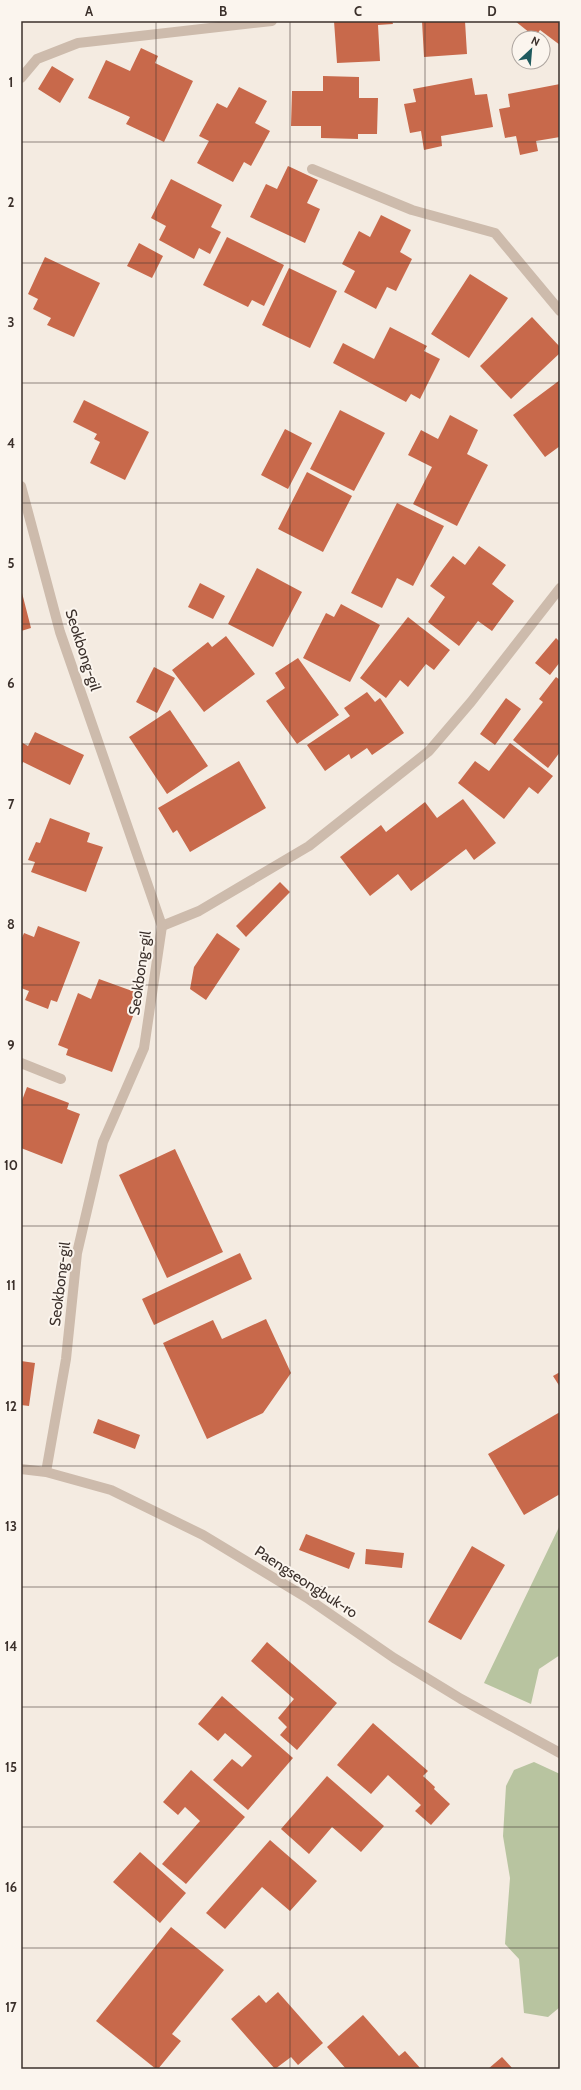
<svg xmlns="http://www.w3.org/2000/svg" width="581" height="2090" viewBox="0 0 581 2090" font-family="Cabin,sans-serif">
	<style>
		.green { fill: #b8c4a0 }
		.building { fill: #c8694b }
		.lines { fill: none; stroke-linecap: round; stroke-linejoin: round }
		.minor { stroke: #cdbbac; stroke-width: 10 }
		.tertiary { stroke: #cdbbac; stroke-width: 10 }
		.grid { fill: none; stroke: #3b302b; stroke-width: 1; stroke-opacity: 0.55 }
		.labels { text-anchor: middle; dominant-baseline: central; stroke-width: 4; stroke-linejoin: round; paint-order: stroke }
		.street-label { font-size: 15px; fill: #3b302b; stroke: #fbf5ee }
		.neatline { fill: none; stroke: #3b302b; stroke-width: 1.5 }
		.grid-label { font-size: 13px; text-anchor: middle; font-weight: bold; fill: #3b302b }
	</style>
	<rect width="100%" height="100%" fill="#f4ebe1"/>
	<path class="green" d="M560,1525V1655L539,1669L531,1704L484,1683Z
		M534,1762L560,1774V2007L548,2017L524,2013L519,1959L505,1944L510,1878L503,1836L506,1786L514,1770Z"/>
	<path class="building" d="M334,21H392L393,24L378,25L380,61L337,63Z
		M422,21H465L467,54L424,57Z
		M515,21H560V45L540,30L535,37Z
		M141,48L158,56L155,63L193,81L164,142L126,124L130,117L88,98L106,60L130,71Z
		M52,66L74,79L60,103L38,89Z
		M323,76L359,77V98H378L377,134H358V139L321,138V126H291L292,91H323Z
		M472,78L475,95L487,94L493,127L441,136L442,146L424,150L421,131L410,133L404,104L416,102L413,89Z
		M560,84V137L536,141L538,151L520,155L516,136L505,138L499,109L510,107L508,94Z
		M239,87L267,101L255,123L270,131L251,166L244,162L233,182L197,163L209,141L199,136L217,103L227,108Z
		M288,166L318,180L307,203L320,209L305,243L250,217L266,184L277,189Z
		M171,179L222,205L211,227L221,232L210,254L199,248L194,259L159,240L166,226L151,218Z
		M381,215L411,230L400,252L412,259L396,291L387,287L376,309L344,292L355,271L342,264L359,231L370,237Z
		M227,237L284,265L264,306L252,300L248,307L203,285Z
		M139,243L163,256L152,278L127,266Z
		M45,257L100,283L74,337L47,325L51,318L33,309L38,299L28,294Z
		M289,268L337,291L310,348L262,325Z
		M470,274L508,298L469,358L431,334Z
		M532,317L560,347V353L511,399L480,366Z
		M390,327L427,346L424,351L440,359L420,399L411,394L406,402L333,363L343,343L374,359Z
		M560,380V446L545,457L513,415Z
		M84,400L149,432L125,480L90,463L100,442L94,439L97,434L73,422Z
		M340,410L385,433L354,491L310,469Z
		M450,415L478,430L467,454L488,465L457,526L413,504L432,467L408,455L421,430L438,439Z
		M285,429L312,443L288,489L261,475Z
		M307,472L352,496L323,552L278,529Z
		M397,503L444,526L413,586L397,578L382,608L351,593Z
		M479,546L506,565L492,584L514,601L492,631L478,621L459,646L428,622L445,597L430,586L453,556L465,565Z
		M257,568L302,592L273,647L228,624Z
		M200,583L225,596L213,619L188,607Z
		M21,589L31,628L21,631Z
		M341,604L380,625L350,682L303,658L326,613L334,617Z
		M408,617L450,650L434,670L426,664L408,687L400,680L386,698L360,678Z
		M226,636L255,674L204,712L172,670L208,642L212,647Z
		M556,638L560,642V662L550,675L535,663Z
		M298,658L339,715L297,744L266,701L285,688L275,673Z
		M154,667L175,678L157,713L136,702Z
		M556,677L560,680V752L548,768L513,740L543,702L539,699Z
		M367,692L375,702L380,698L404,733L372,755L367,748L351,759L349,754L325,771L307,745L350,716L344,708Z
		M506,698L521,709L495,745L480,734Z
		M170,710L208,766L167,794L129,737Z
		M35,732L84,755L70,785L23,762L21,766V742L28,746Z
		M510,743L553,776L538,794L529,787L504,819L458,783L475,761L489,771Z
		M239,761L266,808L190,852L177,830L173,833L158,808Z
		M463,799L496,843L474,860L466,849L411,891L398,874L370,896L340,857L381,825L386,832L425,802L437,818Z
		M50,818L90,833L87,842L103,847L86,892L31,872L35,862L28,860L36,842L40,843Z
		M280,882L290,892L246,937L236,926Z
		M38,926L80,942L57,1002L51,1000L48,1009L25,1000L29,991L21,988V940L24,933L34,937Z
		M217,933L240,949L206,1000L190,989L194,967Z
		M99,979L135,992L127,1013L133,1016L112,1072L66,1055L68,1049L58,1045L78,993L91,999Z
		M27,1087L69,1103L67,1109L80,1114L62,1164L21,1148V1103Z
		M175,1149L223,1252L167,1278L119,1175Z
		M240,1253L252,1279L154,1325L142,1299Z
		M266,1319L291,1373L263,1413L207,1439L163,1343L213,1320L222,1339Z
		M21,1361L35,1363L29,1406L21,1405Z
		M560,1372V1387L553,1376Z
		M560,1412V1494L524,1515L488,1454Z
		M98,1419L140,1435L135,1449L93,1433Z
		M306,1534L355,1553L349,1569L299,1550Z
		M472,1546L505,1565L461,1640L428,1622Z
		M366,1549L404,1553L402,1568L365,1564Z
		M267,1642L337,1703L297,1750L280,1735L287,1727L278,1718L294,1699L251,1661Z
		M222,1696L293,1758L248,1810L213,1780L232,1759L242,1767L252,1756L225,1733L218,1741L198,1724Z
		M373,1723L428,1771L423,1776L435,1787L434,1789L450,1804L431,1825L415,1811L421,1805L388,1775L371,1794L337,1765Z
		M191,1770L245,1817L186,1884L162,1864L200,1821L185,1807L178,1815L163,1802Z
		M327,1776L384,1826L361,1852L332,1827L309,1854L281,1829Z
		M270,1840L317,1881L290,1911L262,1887L225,1929L206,1913Z
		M140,1852L186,1893L160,1923L113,1882Z
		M171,1927L224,1970L172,2034L181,2041L158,2069H156L96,2021Z
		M278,1992L323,2043L298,2065L291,2057L275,2069L231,2019L259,1995L266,2003Z
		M363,2015L399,2056L405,2051L421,2069H346L327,2047Z
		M502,2057L513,2069H488Z"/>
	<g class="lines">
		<path class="minor" d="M21,78L37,59L78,43L272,21
			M312,169L412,210L495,233L560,311
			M162,926L199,911L309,846L429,751L471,702L560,588
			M21,1063L61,1079"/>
		<path class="tertiary" d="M21,486L60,632L162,926L144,1048L103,1142L77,1253L66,1359L46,1472
			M21,1469L46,1472L111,1490L203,1535L307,1598L394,1658L461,1699L560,1753"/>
	</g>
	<path class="grid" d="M156,21V2069M290,21V2069M425,21V2069M21,142H560M21,263H560M21,383H560M21,503H560M21,624H560M21,744H560M21,864H560M21,985H560M21,1105H560M21,1226H560M21,1346H560M21,1466H560M21,1587H560M21,1707H560M21,1827H560M21,1948H560"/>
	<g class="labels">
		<g class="street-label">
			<text transform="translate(83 650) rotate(72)">Seokbong-gil</text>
			<text transform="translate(140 973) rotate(-82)">Seokbong-gil</text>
			<text transform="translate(60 1284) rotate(-83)">Seokbong-gil</text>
			<text transform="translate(306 1582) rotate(33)">Paengseongbuk-ro</text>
		</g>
	</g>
	<rect width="581" height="2090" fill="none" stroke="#fbf5ee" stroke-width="44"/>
	<g transform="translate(531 50) rotate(26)"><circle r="19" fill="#fbf5ee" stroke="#aea6a0"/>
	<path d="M0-3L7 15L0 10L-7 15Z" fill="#1f5a5e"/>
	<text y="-6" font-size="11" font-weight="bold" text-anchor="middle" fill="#3b302b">N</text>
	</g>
	<rect x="22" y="22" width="537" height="2046" class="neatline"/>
	<g class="grid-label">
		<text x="89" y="16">A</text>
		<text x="223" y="16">B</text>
		<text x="358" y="16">C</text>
		<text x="492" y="16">D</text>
		<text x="11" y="87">1</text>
		<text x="11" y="207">2</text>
		<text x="11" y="327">3</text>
		<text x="11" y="448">4</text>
		<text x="11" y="568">5</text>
		<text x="11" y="688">6</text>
		<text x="11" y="809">7</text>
		<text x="11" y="929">8</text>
		<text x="11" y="1050">9</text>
		<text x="11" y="1170">10</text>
		<text x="11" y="1290">11</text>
		<text x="11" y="1411">12</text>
		<text x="11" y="1531">13</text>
		<text x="11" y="1651">14</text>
		<text x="11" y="1772">15</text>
		<text x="11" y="1892">16</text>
		<text x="11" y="2012">17</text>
	</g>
</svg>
